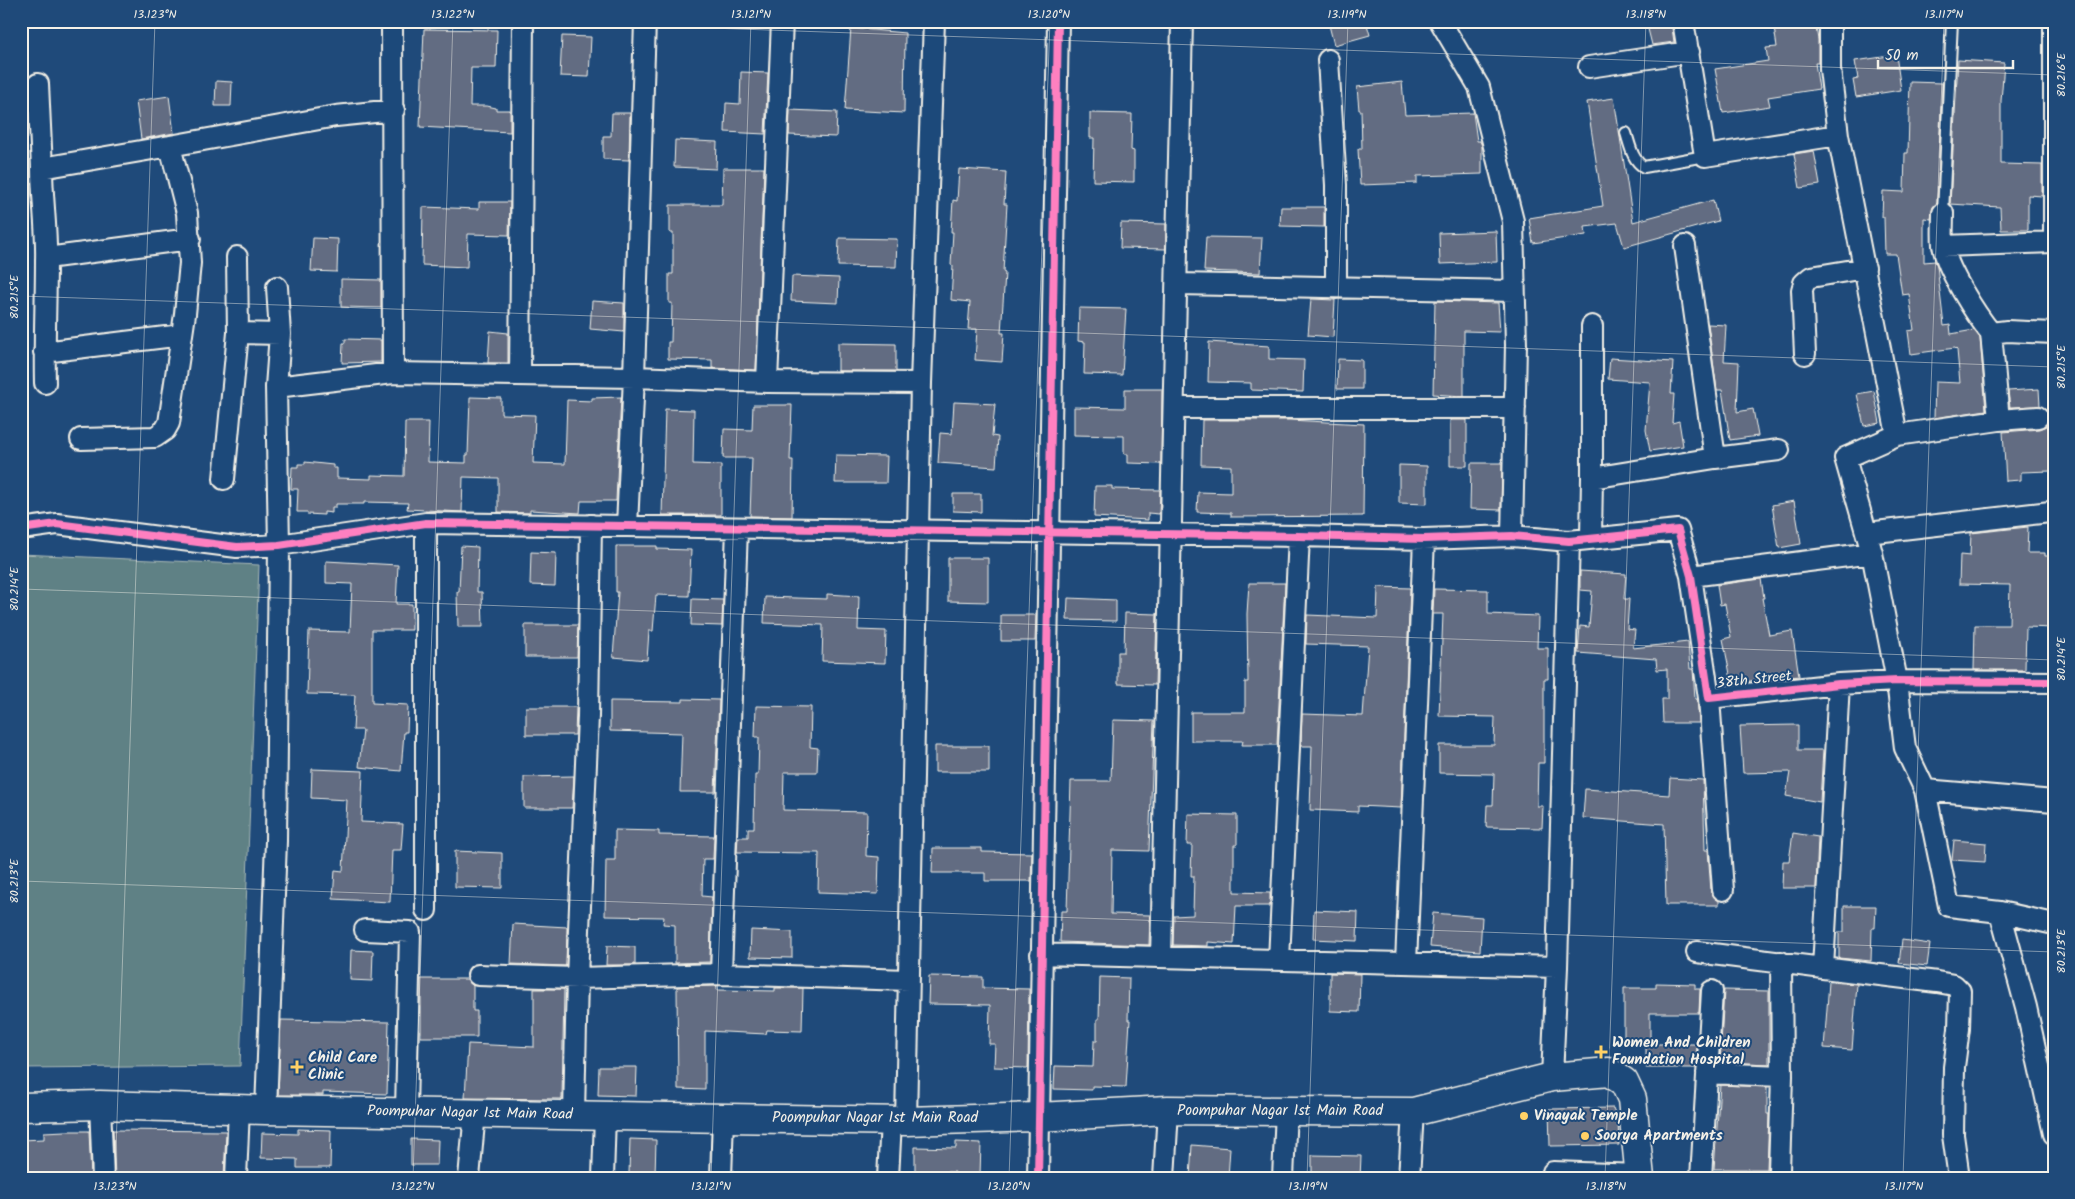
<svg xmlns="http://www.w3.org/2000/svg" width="2075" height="1199" viewBox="0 0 2075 1199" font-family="Kalam,sans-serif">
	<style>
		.green { fill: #5f8185; stroke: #aab9b6 }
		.building { fill: #626c82; stroke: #f4f1e8 }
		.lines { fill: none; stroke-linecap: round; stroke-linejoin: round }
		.lane-casing { stroke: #f4f1e8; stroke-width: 14 }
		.street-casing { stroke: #f4f1e8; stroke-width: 24 }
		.secondary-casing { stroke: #f4f1e8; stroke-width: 31 }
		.lane { stroke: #1f4a7a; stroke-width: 10 }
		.street { stroke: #1f4a7a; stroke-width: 20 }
		.secondary { stroke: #1f4a7a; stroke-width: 28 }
		.cycleway-casing { stroke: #1f4a7a; stroke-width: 11 }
		.cycleway { stroke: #ff80c0; stroke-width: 8 }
		.ticks { fill: none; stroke: #f4f1e8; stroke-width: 1; stroke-opacity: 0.45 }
		.poi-dot { fill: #ffd166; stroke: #1f4a7a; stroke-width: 2 }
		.labels { text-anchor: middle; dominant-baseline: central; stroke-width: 4; stroke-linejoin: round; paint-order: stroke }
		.street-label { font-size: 15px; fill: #f4f1e8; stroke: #1f4a7a }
		.poi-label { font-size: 15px; font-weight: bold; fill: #f4f1e8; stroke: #1f4a7a; text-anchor: start }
		.neatline { fill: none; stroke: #f4f1e8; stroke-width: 2 }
		.ticks-label { font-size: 12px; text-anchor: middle; fill: #f4f1e8 }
	</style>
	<rect width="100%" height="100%" fill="#1f4a7a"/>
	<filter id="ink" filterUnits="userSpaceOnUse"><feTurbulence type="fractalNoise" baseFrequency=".02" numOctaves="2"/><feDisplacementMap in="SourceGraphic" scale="10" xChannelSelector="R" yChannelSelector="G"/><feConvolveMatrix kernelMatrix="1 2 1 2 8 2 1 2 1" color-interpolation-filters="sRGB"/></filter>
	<g filter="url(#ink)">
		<path class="green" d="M21,554L259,565L240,1066L21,1068Z"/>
		<path class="building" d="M1328,21H1366L1370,35L1334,45Z
			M1646,21H1671L1674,42L1652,45Z
			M1773,21H1815L1818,40V63H1815L1819,89L1768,97L1770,106L1723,113L1715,69L1768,61L1766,48L1777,47Z
			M851,28L905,33L904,113L845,110Z
			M424,29L497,30L496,68H471L470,106H487L496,108V110H510V132L420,127Z
			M562,36L591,37L589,77L560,76Z
			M1896,55L1901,90L1856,97L1853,80L1858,79L1855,61Z
			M1958,60L2004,63L2001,101V164L2042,165V196L2028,195V230H2001L2000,207L1950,204Z
			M741,72L768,73L765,134L725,132L726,103L740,104Z
			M216,81L232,82L231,106H215Z
			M1402,82L1405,115L1473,113L1477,141H1480L1482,146V174L1417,176V183L1360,185L1358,149H1362L1361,110H1359L1357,87Z
			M1910,82L1942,83L1937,203L1933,207L1931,219L1924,218V262L1935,261L1937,266L1944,326L1950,325L1951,334L1974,330L1980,338L1986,410L1934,418L1935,382L1960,383L1957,350L1955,348L1911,354L1908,331L1914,330L1909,294L1902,295L1896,254H1885L1884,217H1882L1883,191L1904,192L1905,153H1908Z
			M169,96L174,133L141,139L136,101Z
			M1614,98L1633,222L1713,200L1718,221L1624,247L1617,223L1585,227L1586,235L1533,243L1529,218L1603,206L1587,102Z
			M790,110L837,112L836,137L789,135Z
			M612,113H630L629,160L603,159V136H611Z
			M1090,113L1132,114L1131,150L1134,151V182L1093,181L1094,138H1090Z
			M675,140L717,142L716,169L674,167Z
			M1814,151L1820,185L1800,188L1794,154Z
			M723,168H764L756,370L712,368V360L668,359V342H671L672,303H669V274H673V233H670V205H722Z
			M959,169L1006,172L1004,204H1007L1003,272L1005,273L1001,333H1004L1002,362L975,360L977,329H968L970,302L951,300L953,266L951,265L953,232H951L953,200L957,201Z
			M479,202H510L509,235L468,234L467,267L422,265L423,207L479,209Z
			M1281,207H1324V227L1280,226Z
			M1121,223L1166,224V249L1120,248Z
			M1496,231L1497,262L1440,264L1439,233Z
			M1206,237L1262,238L1260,273L1204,271Z
			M313,238L338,239L337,272L311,271Z
			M839,238L897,239L896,267L838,266Z
			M792,276L839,278L838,303L791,301Z
			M341,279L381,280V308L341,307Z
			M1311,299L1335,300L1333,337L1308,335Z
			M592,301L624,303V332L590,329Z
			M1435,301L1498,303L1500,332L1464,331V396L1433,394Z
			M1079,308L1126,309L1122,375L1084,374L1085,342L1078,341Z
			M1708,324L1726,325L1724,361L1739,362L1737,412L1753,409L1758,436L1730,440L1722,390H1717Z
			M490,331L508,333V363H488Z
			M345,339L381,340V362L342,363L343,343H345Z
			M1209,342L1269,346V359L1304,360L1303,392L1251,390V383L1208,382Z
			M838,343L896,344V371H838Z
			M1610,358L1673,362L1671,394H1674L1672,423L1679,421L1683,446L1650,451L1646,430L1650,382L1608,379Z
			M1338,359L1362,360V389H1337Z
			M1125,389H1162L1161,464L1128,463V454H1124V436L1074,435V407L1125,408Z
			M2039,389L2040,406L2010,407L2008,391Z
			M1874,391L1880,423L1864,426L1857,394Z
			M470,397L501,398V414L535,415L533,463L565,464L567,400L592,401V398L621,397L616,501H581L580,513L530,510V513L498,512V478L463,477L462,512L407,509L408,503L364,502V504H336V507H332V513L324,512V515L307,514V512H297L298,489H291L292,467H298V464H305V462L333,465V468H337V478L371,479V475L404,476L405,422H429L428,462L466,463V455H468Z
			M954,402L995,404L992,436L998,437L996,467L938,463L940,433L952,434Z
			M753,405H792L790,460H793L792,517L750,516L752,458H723L724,429L752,430Z
			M665,409L694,410L693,464L721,465V515H662Z
			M1202,420H1289L1364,424L1363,516L1231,517V513L1197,512L1198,492L1231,493V466L1201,465Z
			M1450,420H1467V466H1450Z
			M2046,426H2049L2051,471L2021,472V480L2006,481L2003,432L2039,429Z
			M836,455L887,456L886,483H835Z
			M1471,463H1502L1501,510L1470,509Z
			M1399,465L1427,466V504L1399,503Z
			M1095,486H1112V489L1160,490L1159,514L1148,513V520L1094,517Z
			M953,494H981V512L953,511Z
			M1794,501L1801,544L1779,548L1772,505Z
			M2028,527L2027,553H2045V556H2054V628L2026,627L2025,670H1974L1975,625H2009L2010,585L1959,584L1960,555L1970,556L1971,533Z
			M461,546L478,547L477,592H482L483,627H458L457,592H459Z
			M616,546H657V549L691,550L689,596L656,595L653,631H649L647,660L613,657L618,592H616Z
			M531,552L556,553L555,586L530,585Z
			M948,558H988V602L948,601Z
			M326,561L398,565L396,604H412V630H372V703L408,705L407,732H404L401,771L359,767L363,730H353L355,695L307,694L309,631L350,632L352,584L326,583Z
			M1580,571L1626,574L1624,599H1629L1627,629L1635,630L1633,648L1688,642L1690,669H1693L1695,699H1697L1699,723H1663L1662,699H1667V669L1657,670L1656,659L1578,653L1580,626L1589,627L1592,591L1580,590Z
			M1761,579L1764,598H1762L1769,635L1792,631L1799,676L1781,678V676L1732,684L1723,639L1731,637L1725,604L1720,605L1717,585Z
			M1249,583H1285L1277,745H1242L1243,741H1191V712H1245V682H1248L1247,614Z
			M1378,587L1410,588L1401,808L1358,806V812L1310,810L1312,746H1301L1302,714L1363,716L1368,646L1306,644L1307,615L1377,618Z
			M1434,589L1488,590V614L1538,616L1537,648H1548V679H1544V763H1538L1537,806H1543L1542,828L1486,827L1487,805H1493L1494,774L1439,773V745H1494L1495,717L1439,716L1443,614H1433Z
			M827,594L859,596L858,630L886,631L885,663L822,661L823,625L764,623L765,597L827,599Z
			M1068,598L1116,600V621L1067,620Z
			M692,599L723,600L722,626L691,625Z
			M1125,613L1157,614L1155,685L1118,684V652H1124Z
			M1001,615H1036L1035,641H1001Z
			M525,625H578L577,657H525Z
			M683,699L719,700L715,792H680L682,733L610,731V701L683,702Z
			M756,706L811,707L810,747L818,748L817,772H784L783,810L867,812L866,856L879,857L878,894L818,892L819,853L737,852L738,837H748V828H754L755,775H758L759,737H755Z
			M526,707H576L575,735H526Z
			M1113,720L1154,721L1149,851L1112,850L1111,914L1150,915L1149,945L1060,942L1061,911H1067L1071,781H1111Z
			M1798,725V750H1823L1820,802L1786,796L1790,772L1743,773L1740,726Z
			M935,746H989V772H935Z
			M312,769L363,771L361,822L403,824L401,850H392L390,902L333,899L335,870L343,871L347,800L311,798Z
			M574,776L572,808H524V777Z
			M1670,778L1703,780L1705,850H1708L1711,891L1714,897L1719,901V905H1666L1664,824L1583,818L1585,789L1669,795Z
			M1188,814L1237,815V845H1234V892L1270,893V906H1236L1234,944L1208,942V946L1173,945L1174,916L1193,915L1194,876H1191L1192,845H1187Z
			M615,830L659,831V835L714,836L713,859H703L702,896L712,897L710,962L675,963V925L663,924L664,917L605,916L606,860H615Z
			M1793,833L1818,837L1816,888H1782L1783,861H1789Z
			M1954,840L1986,843L1985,862L1952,860Z
			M933,848H982V852L1032,853L1031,881H985V873H932Z
			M455,851L502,853V888L455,887Z
			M1844,906H1876L1875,928H1872L1871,961L1839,958V932H1844Z
			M1314,910L1358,912L1357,941L1313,939Z
			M1433,913L1482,917L1480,951L1430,947Z
			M513,924L567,927L566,966L511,964Z
			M751,930L792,932V958L750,957Z
			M1902,940L1930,944L1927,966L1899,963Z
			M607,946L635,947V965H606Z
			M351,950L373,951L372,981L350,980Z
			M1330,973L1360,974L1359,1012L1330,1011Z
			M929,976L983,977V988L1029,989L1028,1068L994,1067L995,1044H989L990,1005L928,1004Z
			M1100,977L1129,978L1128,1020H1130L1126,1087L1092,1086V1090L1054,1089L1055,1066L1093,1067L1094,1041H1097V1019H1099Z
			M421,979H467L473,986V1011H477V1037H421Z
			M1829,982L1857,984L1852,1050L1824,1048Z
			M1656,983L1695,984V989H1700L1699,1013H1650V1042H1624V988H1656Z
			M717,986V990L775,991V988H803L802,1031L767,1030L766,1034L705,1031V1090L678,1089L677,987Z
			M534,989H564L562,1099L465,1098L468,1044L534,1047Z
			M1724,990L1769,991V1064L1720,1062Z
			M281,1020L389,1022L387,1094L323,1092V1095H278Z
			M1646,1044H1697L1696,1068H1646Z
			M599,1067H637L636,1096L598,1095Z
			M1720,1085L1767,1087V1114H1769L1767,1169H1714Z
			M1613,1108L1618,1120L1619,1145L1550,1146L1549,1109Z
			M298,1129L331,1130L330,1168H297V1159L261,1158L262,1133L298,1134Z
			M113,1130L226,1131L224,1178H115Z
			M65,1131H89L91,1178H21V1140L44,1139V1132Z
			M411,1139L438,1140L437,1165H411Z
			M630,1139L656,1140L655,1175L629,1174Z
			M956,1142L981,1143L980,1175H955V1172L915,1171V1147L956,1148Z
			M1192,1145L1230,1148L1228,1178H1190Z
			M1312,1155L1361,1156L1360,1178L1312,1177Z"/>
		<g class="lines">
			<defs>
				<path id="lane" d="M1626,133C1630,145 1632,160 1644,167L1705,156
					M1943,213L1952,21"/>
				<path id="street" d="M392,21L393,373
					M1440,21L1479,87L1513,221L1516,345L1512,536
					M1683,21L1705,156L1838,135
					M1830,21V69L1838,135L1897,435L1845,458L1872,553L1897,681L1905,748L1925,790L1949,906L2000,912L2054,924
					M1328,60L1336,185V288
					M1589,67L1689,52
					M38,84L42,168
					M170,146L336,116L394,110
					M1943,213C1943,224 1942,234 1943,245C1946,268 1976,315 1991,333L2007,331L2054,333
					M2054,242V21
					M1943,246L2054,242
					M237,257L238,333
					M47,258L190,239
					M1178,284L1514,291
					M1592,326V478L1715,458L1685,246
					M1991,333L1999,420
					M44,352L182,335
					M1805,354L1802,290L1804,283L1811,277L1865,268
					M520,375L523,21
					M767,382L782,21
					M45,383C44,341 46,301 46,260C47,229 42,198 42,168L170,146L187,213L190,263L185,314L169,423L165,430L155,437L81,439
					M276,387L280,334L277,287
					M1174,408H1515
					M1897,435L1999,420L2038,417
					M1715,458L1779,450
					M224,479L238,333L280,334
					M426,523V910
					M627,526L634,377L645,21
					M21,529L57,524L237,547L279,545L426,523L1299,536L1424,539L1512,536L1569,541L1678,530L1691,576L1709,698L1839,684L1897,681L2054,682
					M1867,533L2050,512
					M1591,538L1592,478
					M1691,576L1872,553
					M1839,684L1823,968L1937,982L1954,985L1960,991L1959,1029L1954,1067L1953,1135L1959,1178
					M1709,698L1723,890
					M1925,790L2054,801
					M2000,912L2026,1007L2054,1134
					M365,930L410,932L406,1111
					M1697,952L1823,968
					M1041,954L1557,967
					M1161,957C1167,645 1177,333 1182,21
					M1279,960L1299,536
					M1406,963L1424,539
					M721,974L737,528
					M478,975L577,978L721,974L908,980
					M1707,1073L1782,1076
					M1552,1077L1557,967L1569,541
					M100,1105L103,1178
					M266,1110L276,841L279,545L276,387L393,373L634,377L767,382L921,383
					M574,1114L577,978L588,716L591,525
					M906,1121L921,383L934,21
					M1779,1171L1782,1076L1781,962
					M236,1178L239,1109
					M469,1178L475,1112
					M603,1178L605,1115
					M721,1178L723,1117
					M888,1178L891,1121
					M1038,1178L1058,21
					M1164,1178L1168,1110
					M1283,1178L1286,1110
					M1409,1178L1413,1112
					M1552,1178L1553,1172L1640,1175
					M1701,1178L1712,991"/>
				<path id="secondary" d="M21,1107L100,1105L266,1110L906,1121L1038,1117L1168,1110L1413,1112L1552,1077L1609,1072L1624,1082L1632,1099L1640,1178"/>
			</defs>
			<use href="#lane" class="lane-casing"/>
			<use href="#street" class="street-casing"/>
			<use href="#secondary" class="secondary-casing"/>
			<use href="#lane" class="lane"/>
			<use href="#street" class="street"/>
			<use href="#secondary" class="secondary"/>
			<defs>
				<path id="cycleway" d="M21,529L57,524L237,547L279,545L426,523L1299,536L1424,539L1512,536L1569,541L1678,530L1691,576L1709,698L1839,684L1897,681L2054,682
					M1038,1178L1058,21"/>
			</defs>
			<use href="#cycleway" class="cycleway-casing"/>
			<use href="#cycleway" class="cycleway"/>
		</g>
	</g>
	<path class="ticks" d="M510,21L2054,75M21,296L2054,367M21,589L2054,660M21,881L2054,952M21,1173L161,1178M115,1178L155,21M413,1178L453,21M711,1178L751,21M1009,1178L1050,21M1307,1178L1348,21M1605,1178L1646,21M1903,1178L1944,21"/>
	<g class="poi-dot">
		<path d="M1598.5 1044.5h5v5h5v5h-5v5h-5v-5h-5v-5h5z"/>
		<path d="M294.5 1059.5h5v5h5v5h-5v5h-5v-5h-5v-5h5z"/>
		<circle cx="1524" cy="1116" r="5"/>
		<circle cx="1585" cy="1136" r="5"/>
	</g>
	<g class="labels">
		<g class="street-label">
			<text transform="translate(1754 680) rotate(-6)">38th Street</text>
			<text x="1280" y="1111">Poompuhar Nagar 1st Main Road</text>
			<text transform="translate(470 1113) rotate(1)">Poompuhar Nagar 1st Main Road</text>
			<text x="875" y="1118">Poompuhar Nagar 1st Main Road</text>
		</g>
		<g class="poi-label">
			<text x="1612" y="1043">Women And Children<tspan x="1612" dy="17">Foundation Hospital</tspan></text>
			<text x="308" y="1058">Child Care<tspan x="308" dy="17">Clinic</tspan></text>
			<text x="1534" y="1116">Vinayak Temple</text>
			<text x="1595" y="1136">Soorya Apartments</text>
		</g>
	</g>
	<rect width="2075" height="1199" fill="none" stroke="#1f4a7a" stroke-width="55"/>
	<path d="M1878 60v8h135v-8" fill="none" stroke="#f4f1e8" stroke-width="2.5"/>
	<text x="1885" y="60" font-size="15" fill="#f4f1e8" stroke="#1f4a7a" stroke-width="4" paint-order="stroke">50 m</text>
	<rect x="28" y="28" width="2020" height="1144" class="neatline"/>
	<g class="ticks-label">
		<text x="155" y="18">13.123°N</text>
		<text x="453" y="18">13.122°N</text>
		<text x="751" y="18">13.121°N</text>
		<text x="1049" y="18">13.120°N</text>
		<text x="1347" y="18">13.119°N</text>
		<text x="1646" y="18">13.118°N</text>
		<text x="1944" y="18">13.117°N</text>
		<text transform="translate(2061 75) rotate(-90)" y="4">80.216°E</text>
		<text transform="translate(14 297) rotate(-90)" y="4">80.215°E</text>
		<text transform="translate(2061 367) rotate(-90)" y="4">80.215°E</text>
		<text transform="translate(14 589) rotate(-90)" y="4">80.214°E</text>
		<text transform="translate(2061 659) rotate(-90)" y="4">80.214°E</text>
		<text transform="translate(14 881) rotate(-90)" y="4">80.213°E</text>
		<text transform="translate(2061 951) rotate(-90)" y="4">80.213°E</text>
		<text x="115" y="1190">13.123°N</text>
		<text x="413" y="1190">13.122°N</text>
		<text x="711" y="1190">13.121°N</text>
		<text x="1009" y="1190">13.120°N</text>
		<text x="1308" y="1190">13.119°N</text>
		<text x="1606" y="1190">13.118°N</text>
		<text x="1904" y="1190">13.117°N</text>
	</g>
</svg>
